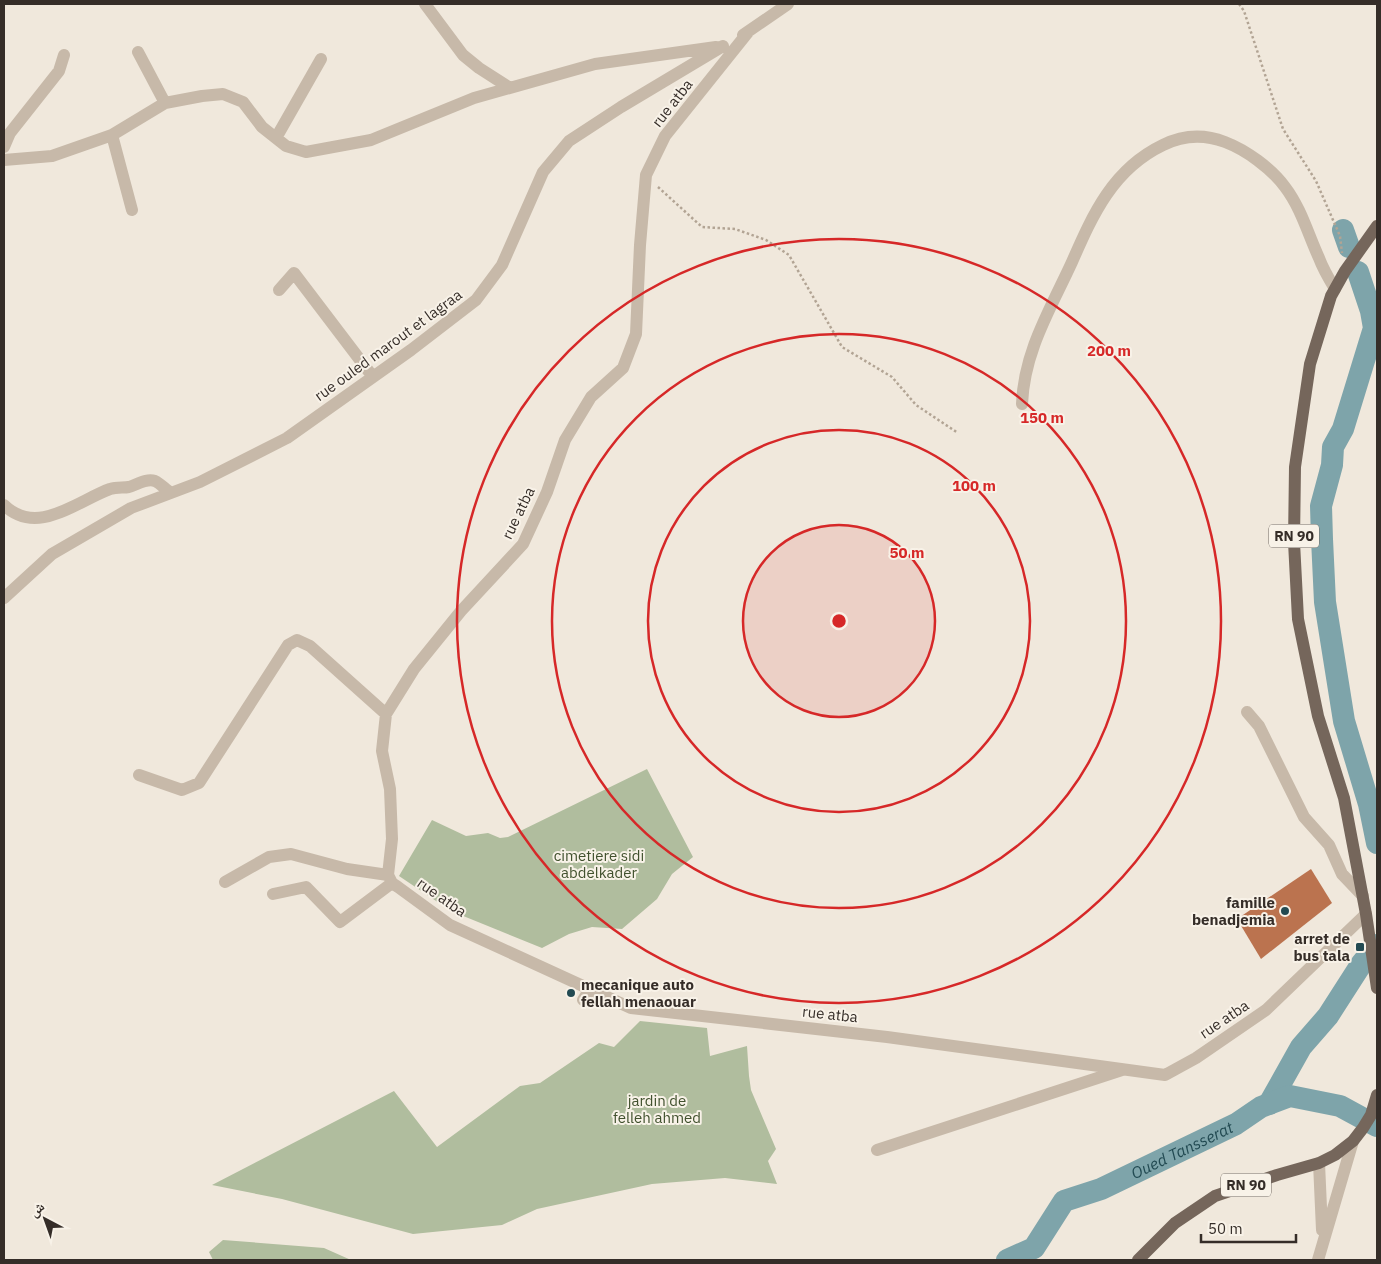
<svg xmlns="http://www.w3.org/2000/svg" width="1381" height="1264" viewBox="0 0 1381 1264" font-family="'IBM Plex Sans','Noto Naskh Arabic',sans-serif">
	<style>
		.green { fill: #b0bd9e }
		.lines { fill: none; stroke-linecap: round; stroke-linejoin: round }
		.river { stroke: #7ea4aa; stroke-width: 22 }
		.building { fill: #bb734f }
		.path { stroke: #b2a494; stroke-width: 2.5; stroke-dasharray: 2.5 2.5; stroke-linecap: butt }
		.minor { stroke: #c7b9a9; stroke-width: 12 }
		.tertiary { stroke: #c7b9a9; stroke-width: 12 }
		.primary { stroke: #75665b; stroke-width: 12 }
		.ring { fill: none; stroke: #d62828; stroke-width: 2.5 }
		.poi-dot { fill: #224a52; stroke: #f8f2e8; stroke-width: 2 }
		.labels { text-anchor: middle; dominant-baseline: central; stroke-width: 4; stroke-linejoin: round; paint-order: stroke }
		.shield { fill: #f8f2e8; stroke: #706862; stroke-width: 1 }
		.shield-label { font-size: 14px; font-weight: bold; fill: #352d28 }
		.street-label { font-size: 15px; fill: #352d28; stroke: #f8f2e8 }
		.park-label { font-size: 15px; fill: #41512e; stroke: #f8f2e8 }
		.poi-label { font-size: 15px; font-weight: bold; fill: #352d28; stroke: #f8f2e8; text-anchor: end }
		.water-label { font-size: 16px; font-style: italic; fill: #224a52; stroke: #f8f2e8 }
		.centre { fill: #d62828; stroke: #f8f2e8; stroke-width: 2.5 }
		.ring-label { font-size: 15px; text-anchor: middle; font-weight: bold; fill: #d62828; stroke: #f8f2e8; stroke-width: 4; stroke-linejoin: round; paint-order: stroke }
	</style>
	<rect width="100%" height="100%" fill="#f0e8dc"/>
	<path class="green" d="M647,769L693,857L672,874L657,899L622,929L592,927L569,934L542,948L451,911L399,876L432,820L466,836L488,833L500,838L508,837Z
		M640,1021L707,1028L710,1056L747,1046L749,1076L751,1090L776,1149L768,1161L777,1184L725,1178L652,1184L537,1209L502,1225L413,1234L282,1199L212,1185L394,1091L437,1147L520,1086L540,1083L599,1043L614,1047Z
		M223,1240L324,1248L351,1260H213L209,1252Z"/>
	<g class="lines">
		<g class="river">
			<path d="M1343,230L1349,247"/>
			<path d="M1358,272L1371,311L1374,328L1343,429L1333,447L1332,465L1321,506L1322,539L1325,602L1344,721L1369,804L1377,843"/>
			<path d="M1269,1104L1301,1047L1328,1016L1362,963L1377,945"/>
			<path id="s1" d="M1007,1260L1034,1248L1064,1201L1101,1189L1236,1124L1261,1107L1290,1096L1340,1106L1377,1126"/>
		</g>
	</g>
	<path class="building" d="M1311,869L1332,903L1261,959L1237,919Z"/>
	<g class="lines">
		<path class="path" d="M1239,4L1244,11L1283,129L1316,181L1340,236L1342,253
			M658,187L702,227L735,229L766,240L789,255L842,347L892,377L916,405L958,433"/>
		<path class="minor" d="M425,4L463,55L479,68L510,88
			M749,31L665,136L646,175L640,245L636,334L623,368L591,397L565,440L547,492L523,544L461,611L414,669L386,714L382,751L390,789L392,839L388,875L392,883L398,887L450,925L631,1008L887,1037L1165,1075L1196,1058L1266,1010L1366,914
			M743,35L788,4
			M138,52L165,103
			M112,135L132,210
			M276,138L321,59
			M4,147L10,133L59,71L64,55
			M4,160L52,156L112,135L165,103L202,96L223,94L243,102L262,127L286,146L306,152L371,140L474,98L595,64L716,47
			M279,290L294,273L373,377
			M1022,404C1024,351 1051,308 1072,262C1093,214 1113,169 1163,145C1183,135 1204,134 1225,142C1246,150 1271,168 1285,187C1301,208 1308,234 1319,258C1323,269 1329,279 1335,289
			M4,505C37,537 77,501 110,489C117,487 123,488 129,487C137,485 146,478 155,481C160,483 166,490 171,493
			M4,598L52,554L131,508L200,482L287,438L411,350L476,300L502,265L543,172L569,141L621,107L723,46
			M1247,712L1259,726L1304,817L1329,845L1342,874L1363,896
			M139,775L182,790L199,783L288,645L297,640L310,646L386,714
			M225,882L269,857L291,854L347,869L388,875
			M273,894L306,887L340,922L392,883
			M583,1000L590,989
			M877,1150L1122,1070"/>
		<path class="tertiary" d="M1319,1163L1322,1230
			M1318,1260L1353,1141"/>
		<path class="primary" d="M1377,226L1345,271L1331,296L1310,364L1295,467L1294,542L1298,619L1318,716L1344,798L1366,914L1377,988
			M1138,1260L1175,1223L1215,1196L1277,1175L1319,1163L1335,1155L1353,1141L1363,1128L1371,1115L1377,1095"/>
	</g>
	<circle cx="839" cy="621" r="96" fill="#d62828" fill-opacity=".12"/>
	<g class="ring">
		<circle cx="839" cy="621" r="96"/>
		<circle cx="839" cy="621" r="191"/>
		<circle cx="839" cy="621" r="287"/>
		<circle cx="839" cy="621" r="382"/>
	</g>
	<g class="poi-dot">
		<circle cx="1285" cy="911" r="5"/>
		<rect x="1355" y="942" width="10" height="10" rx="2.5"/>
		<circle cx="571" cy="993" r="5"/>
	</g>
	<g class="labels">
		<g class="shield">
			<rect x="1269" y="524.5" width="50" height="23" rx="4"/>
			<rect x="1221" y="1173.5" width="50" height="23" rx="4"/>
		</g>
		<g class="shield-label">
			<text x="1294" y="536">RN 90</text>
			<text x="1246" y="1185">RN 90</text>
		</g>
		<g class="street-label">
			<text transform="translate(672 103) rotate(-52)">rue atba</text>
			<text transform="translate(388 345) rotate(-36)">rue ouled marout et lagraa</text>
			<text transform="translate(518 513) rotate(-64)">rue atba</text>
			<text transform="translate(442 897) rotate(35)">rue atba</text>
			<text transform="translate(830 1014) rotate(6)">rue atba</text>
			<text transform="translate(1224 1019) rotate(-34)">rue atba</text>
		</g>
		<g class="park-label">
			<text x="599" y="855">cimetiere sidi<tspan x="599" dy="17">abdelkader</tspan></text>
			<text x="657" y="1100">jardin de<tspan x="657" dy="17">felleh ahmed</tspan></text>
		</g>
		<g class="poi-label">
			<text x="1275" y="902">famille<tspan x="1275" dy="17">benadjemia</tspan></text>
			<text x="1350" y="938">arret de<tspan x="1350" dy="17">bus tala</tspan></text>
			<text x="581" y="984" text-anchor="start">mecanique auto<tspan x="581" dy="17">fellah menaouar</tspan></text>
		</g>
		<g class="water-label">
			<text stroke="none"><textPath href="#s1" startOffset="214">Oued Tansserat</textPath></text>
		</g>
	</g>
	<circle cx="839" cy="621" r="8" class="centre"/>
	<g class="ring-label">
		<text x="1109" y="356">200 m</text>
		<text x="1042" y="423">150 m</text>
		<text x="974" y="491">100 m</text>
		<text x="907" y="558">50 m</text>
	</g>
	<rect width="1381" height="1264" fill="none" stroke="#352d28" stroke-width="10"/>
	<g transform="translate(45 1219) rotate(319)" stroke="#f8f2e8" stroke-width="4" paint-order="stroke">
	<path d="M0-4L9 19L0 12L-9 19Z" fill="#352d28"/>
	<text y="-8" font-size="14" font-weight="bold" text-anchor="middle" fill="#352d28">ش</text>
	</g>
	<path d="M1201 1234v8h95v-8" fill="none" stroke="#352d28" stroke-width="2.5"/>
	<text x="1208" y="1234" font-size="15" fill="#352d28" stroke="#f8f2e8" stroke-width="4" paint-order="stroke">50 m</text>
</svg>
